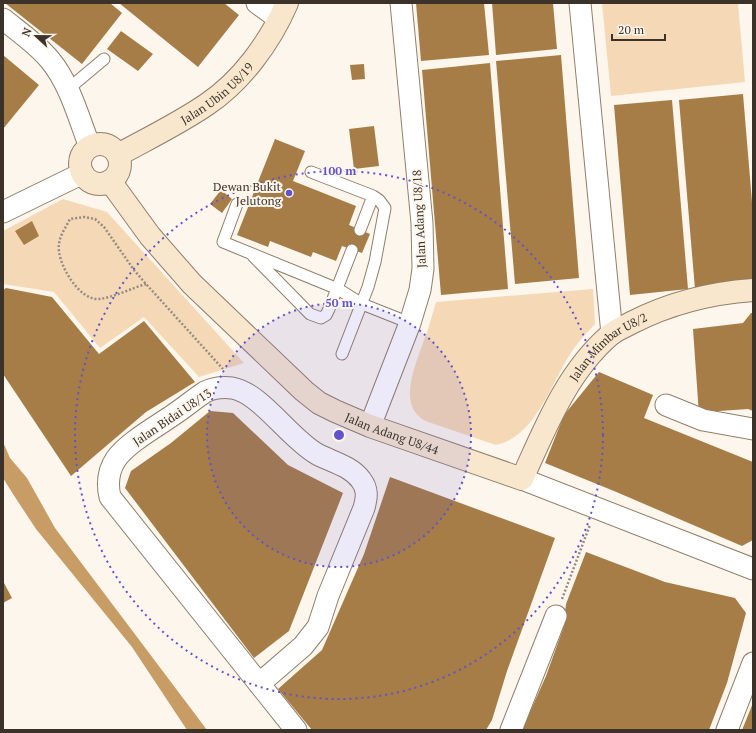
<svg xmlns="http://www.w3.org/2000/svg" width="756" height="733" viewBox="0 0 756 733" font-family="'PT Serif',serif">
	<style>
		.green { fill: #f5d9b6 }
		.water { fill: #c79c65 }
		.building { fill: #a67d46 }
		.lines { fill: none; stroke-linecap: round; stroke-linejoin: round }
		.lane-casing { stroke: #907f6a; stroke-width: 13 }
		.street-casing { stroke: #907f6a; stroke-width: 23 }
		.secondary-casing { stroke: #907f6a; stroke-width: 24 }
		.path { stroke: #948c83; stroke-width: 2.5; stroke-dasharray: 2 2; stroke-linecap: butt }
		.lane { stroke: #fff; stroke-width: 11 }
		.street { stroke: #fff; stroke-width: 21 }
		.secondary { stroke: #f8e6cd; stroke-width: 22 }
		.ring { fill: none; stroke: #6053cc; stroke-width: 2; stroke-dasharray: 2 4 }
		.poi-dot { fill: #6053cc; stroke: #fdf6ed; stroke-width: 1.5 }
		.labels { text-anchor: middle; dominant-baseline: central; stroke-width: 4; stroke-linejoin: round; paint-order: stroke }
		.street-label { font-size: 12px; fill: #3b332a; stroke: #fdf6ed }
		.poi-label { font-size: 12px; fill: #3b332a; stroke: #fdf6ed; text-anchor: end }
		.centre { fill: #6053cc; stroke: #fdf6ed; stroke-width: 2 }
		.ring-label { font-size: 12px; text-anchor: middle; font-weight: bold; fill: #6053cc; stroke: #fdf6ed; stroke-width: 4; stroke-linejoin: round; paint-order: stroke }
	</style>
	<rect width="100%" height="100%" fill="#fdf6ed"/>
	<path class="green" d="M602,3H738L745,82L611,96Z
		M63,199L107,212L244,363L199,377L144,317L100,348L54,292L3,284V231Z
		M593,289L595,324C588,331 581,339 575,347C552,378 538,436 496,445L431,423C394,410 415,367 424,340C429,328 432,315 436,302Z"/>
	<path class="water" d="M3,442L10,458L27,478L55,528L207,730H187L132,647L36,529L13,494L3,478Z"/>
	<path class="building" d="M5,3H110L122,13L82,64Z
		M119,3H224L239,15L198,67Z
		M416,3H484L489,55L421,61Z
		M492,3H553L557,49L496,55Z
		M121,31L153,54L138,71L107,49Z
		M3,55L39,85L3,129Z
		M561,55L579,278L515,284L496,61Z
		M490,63L508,289L441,295L422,70Z
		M364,64L365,79L352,80L350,65Z
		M743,94L753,214V283L695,289L679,100Z
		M672,100L688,289L630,295L614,105Z
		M374,126L379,166L354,169L349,129Z
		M275,139L305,151L293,181L356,206L349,225L370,234L362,253L342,246L336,261L313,252L311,257L270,241L268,247L237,235Z
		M221,190L232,199L222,213L210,204Z
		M32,221L39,236L24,245L15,231Z
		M6,288L52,297L99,354L144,321L195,382L146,412L71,476L3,374V290Z
		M751,313H753V411L748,409L719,411L699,415L693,329L743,323Z
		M599,372L653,395L644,418L753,462V540L742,546L614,491L545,463L564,415Z
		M210,411L233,413L288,465L343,493L289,631L254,658L125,488L131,471L171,443Z
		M390,477L555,538L507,671L492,720L486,730H312L278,689L322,650L364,554Z
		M586,552L665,582L735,598L746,613L727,683L709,730H522L546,676L563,629L566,604Z
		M3,581L12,598L3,603Z
		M753,703V730H742Z"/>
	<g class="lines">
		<defs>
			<path id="lane" d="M67,90L104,59
				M311,172L373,196L379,200L385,208L375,262L368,287L342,354
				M237,204L223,242L338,289L362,304L410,323
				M360,230L373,196
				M253,256L310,314L321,318L326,315L329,309L352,250"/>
			<path id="street" d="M257,3L279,19
				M580,3L612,334
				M3,19C19,32 37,44 50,60C70,84 79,119 90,147
				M3,212L83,173
				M666,405L703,420L753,429
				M370,426L410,323L420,290L423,269L422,223L401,3
				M522,479L753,569
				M259,684L303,646L318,627L328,596L364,508C367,497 368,489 361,480C351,466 332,462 317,454C289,438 261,393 232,388C223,387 213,388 205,392C194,399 184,408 173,415C156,427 127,443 116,459C108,471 107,484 110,497L296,730
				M511,730L556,616
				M727,730L753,663"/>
			<g id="secondary">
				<circle cx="100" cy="164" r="20"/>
				<path id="s1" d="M118,155C147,139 178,124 206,105C242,81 270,42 287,3"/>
				<path id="s2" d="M110,181L150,236L192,284L304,391L319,403L335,411L370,426L522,479C545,428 567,372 610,335C616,330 624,327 631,323C670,303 710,293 753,290"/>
			</g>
		</defs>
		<use href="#lane" class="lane-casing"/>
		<use href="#street" class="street-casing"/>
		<use href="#secondary" class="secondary-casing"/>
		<path class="path" d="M146,284C132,288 115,297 99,299C79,301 56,262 59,244C60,235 66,227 70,219L84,217L95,219L104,227L134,270L146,284L223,369
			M562,599L590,525"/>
		<use href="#lane" class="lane"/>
		<use href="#street" class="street"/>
		<use href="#secondary" class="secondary"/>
	</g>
	<circle cx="339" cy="435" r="132" fill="#6053cc" fill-opacity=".12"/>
	<g class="ring">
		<circle cx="339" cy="435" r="132"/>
		<circle cx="339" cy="435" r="264"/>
	</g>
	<circle class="poi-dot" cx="289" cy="193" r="4"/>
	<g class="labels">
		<g class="street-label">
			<text stroke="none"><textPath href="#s1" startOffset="117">Jalan Ubin U8/19</textPath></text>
			<text transform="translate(419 219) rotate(-93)">Jalan Adang U8/18</text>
			<text stroke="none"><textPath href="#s2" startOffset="684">Jalan Mimbar U8/2</textPath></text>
			<text transform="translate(172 417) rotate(-34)">Jalan Bidai U8/13</text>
			<text stroke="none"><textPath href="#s2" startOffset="385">Jalan Adang U8/44</textPath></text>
		</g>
		<g class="poi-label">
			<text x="281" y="186">Dewan Bukit<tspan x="281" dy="14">Jelutong</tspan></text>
		</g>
	</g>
	<circle cx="339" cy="435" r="6" class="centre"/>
	<g class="ring-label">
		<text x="339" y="175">100 m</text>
		<text x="339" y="307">50 m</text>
	</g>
	<rect width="756" height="733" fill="none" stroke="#3b332a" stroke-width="8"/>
	<g transform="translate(36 36) rotate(292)" stroke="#fdf6ed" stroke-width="3" paint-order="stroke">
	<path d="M0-3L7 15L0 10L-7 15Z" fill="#3b332a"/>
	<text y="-6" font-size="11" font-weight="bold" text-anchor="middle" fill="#3b332a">N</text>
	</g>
	<path d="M612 34v6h53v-6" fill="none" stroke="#3b332a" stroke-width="2"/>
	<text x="618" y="34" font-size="12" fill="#3b332a" stroke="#fdf6ed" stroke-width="3" paint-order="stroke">20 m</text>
</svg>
